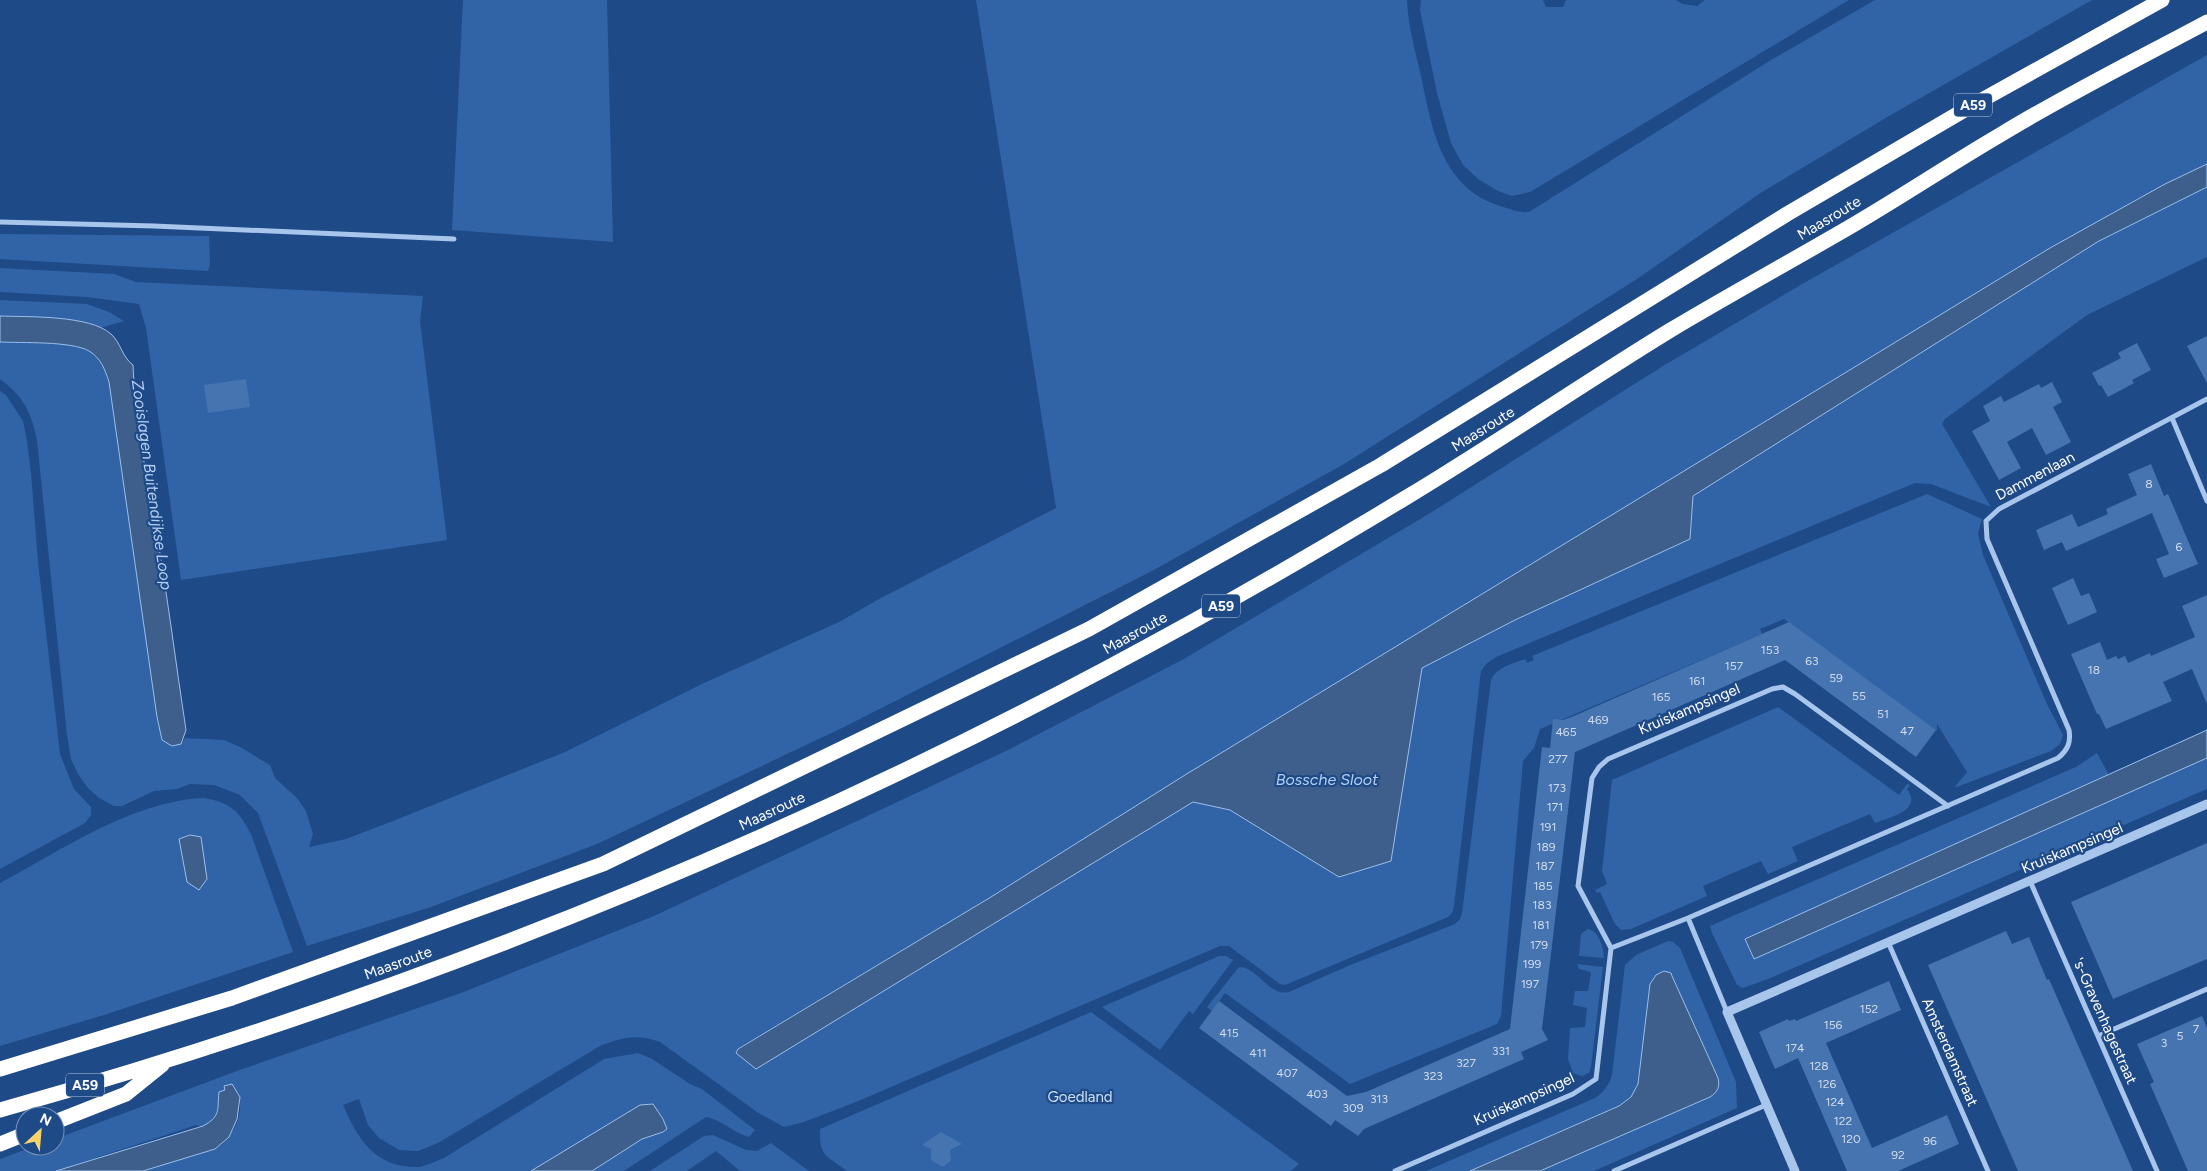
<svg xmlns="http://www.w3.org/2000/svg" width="2207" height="1171" viewBox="0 0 2207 1171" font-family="Figtree,sans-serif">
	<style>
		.green { fill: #3164a6 }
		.water { fill: #3e5e8b; stroke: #9bc0ed }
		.building { fill: #4674b1 }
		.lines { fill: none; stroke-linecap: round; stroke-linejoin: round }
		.minor { stroke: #a8c5eb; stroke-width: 5 }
		.tertiary { stroke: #a8c5eb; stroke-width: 9 }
		.motorway { stroke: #fff; stroke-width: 15 }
		.labels { text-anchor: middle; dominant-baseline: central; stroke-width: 4.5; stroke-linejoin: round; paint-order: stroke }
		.number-label { font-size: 12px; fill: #d1dcec }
		.shield { fill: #1e4a88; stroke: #bcc9db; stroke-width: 1 }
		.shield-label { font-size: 14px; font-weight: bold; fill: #fff }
		.street-label { font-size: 15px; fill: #fff; stroke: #1e4a88 }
		.park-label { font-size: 15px; fill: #cde0f8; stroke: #1e4a88 }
		.water-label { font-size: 16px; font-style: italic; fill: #b4cff2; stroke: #1e4a88 }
	</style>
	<rect width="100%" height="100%" fill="#1e4a88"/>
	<path class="green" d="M463,0H607L613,242L452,230Z
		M976,0H1407C1408,25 1415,51 1421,76C1432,129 1441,187 1500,206C1510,209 1519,213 1529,212L1771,60L1875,0H2092L1889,116L1762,192L1637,279L1344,464L1152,571L844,727L597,844L431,907L307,946L258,813L240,795L214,785L190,784L177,789L154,791L122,806H114L99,798L88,788L78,774L71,759L67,735L37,440C31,412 24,397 0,379V342C21,343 72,341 89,351C101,358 105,370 109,382L157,717L181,744L185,738L224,740L240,747L270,765L275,778L297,798L306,811L313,834L309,847L346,839L393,821L565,752L704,683L839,622L881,598L1056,508Z
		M1421,0H1543L1546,7H1563L1566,0H1676L1683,4L1697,6L1705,0H1849L1530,192L1512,196L1498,191L1478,179L1463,165L1451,143L1437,93L1420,10Z
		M2207,55V164L2165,184L2050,248L1185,775L991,897L738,1048L737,1053L756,1069L1193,802L1230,810L1339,877L1391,861L1422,668L1515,620L1690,539L1693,496L2099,241L2207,187V257L2087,315L1945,419L1942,424L1991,507L1931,484L1915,483L1496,657L1486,664L1481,671L1454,906L1452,913L1448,917L1285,985L1280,984L1229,946H1220L856,1102L804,1122L784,1127L757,1112L660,1042C635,1034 625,1037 600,1046L438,1143L418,1151L399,1150L379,1138L368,1125L359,1099L343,1105C358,1140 376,1168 418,1167C427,1166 436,1161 444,1158L604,1059L638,1053L652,1059L690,1084L702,1089L755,1130L749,1137C733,1133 721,1119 706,1117L624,1171H592L642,1139L664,1132L667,1128L663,1119L653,1104L531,1171H143L215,1149C233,1138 244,1114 239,1093L234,1091L232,1084L219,1094C219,1110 218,1118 203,1127L196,1125L56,1171H0V1159L35,1146H55V1139L237,1071L461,993L654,916L1006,751L1182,660L1432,512L1663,366L1804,283Z
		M0,234L209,236L210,264L208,271L0,259Z
		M0,268L114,274L136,282L423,296L420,321L447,540L181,580L146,328L139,304L87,297L0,292Z
		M0,300L87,304L109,312L124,321L100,328L79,321L0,316Z
		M0,391L6,395L23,421L27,441L31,473L38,562L60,754L74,789L91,807V815L85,823L0,869Z
		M1927,494L1982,519L1978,534L1983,555L2047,704L2063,735L2060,744L2051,751L1954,788L1967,772L1937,724V731L1784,619L1760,629L1762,634L1540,729L1534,748L1523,761L1501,1016L1497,1024L1350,1084L1225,993L1212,1011L1207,1007L1239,967C1258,967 1269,997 1289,992L1348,966L1455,924L1460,919L1462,913L1491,680C1497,667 1512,664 1525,659L1527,663L1534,660L1532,656Z
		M1778,707L1899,795L1907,784L1910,785L1907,789C1923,810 1890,817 1875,823L1870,814L1792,847L1798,861L1768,874L1761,861L1703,886L1707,896L1631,929L1621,930L1615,924L1600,892L1597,893L1595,890L1607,884L1602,871L1612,780Z
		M2097,753L2109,775L1745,939L1753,958L2207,758V789L1768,979L1743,988L1737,985L1712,933L1710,926L2076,767Z
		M203,798C230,802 239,811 251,834L293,952L104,1015L0,1046V883C62,850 132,801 203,798Z
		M1588,929C1599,931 1604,948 1604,958L1579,956L1581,934Z
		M1668,941L1673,942L1680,948L1736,1082L1737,1108L1594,1171H1540L1710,1097L1718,1089V1080L1672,976L1650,984L1638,1084L1634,1094L1627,1102L1470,1171H1426L1595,1098C1604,1092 1609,1085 1612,1075L1625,965L1636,955Z
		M1219,956H1226L1233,960L1193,1014L1189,1011L1160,1050L1102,1007Z
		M1577,964L1603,967L1591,1067L1589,1073L1582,1076L1573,1073L1568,1059L1570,1028L1585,1027L1587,1008L1573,1005L1575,991H1588L1591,972L1579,969Z
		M1091,1012L1299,1164L1291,1171H847C826,1155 819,1157 820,1129Z
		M713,1135L746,1150L757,1151L771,1143L809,1171H740L716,1151L687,1171H650L704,1136Z"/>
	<path class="water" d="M2207,164V187L2099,241L1693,496L1690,539L1515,620L1422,668L1391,861L1339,877L1230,810L1193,802L756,1069L736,1053L738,1049L991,897L1185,775L2050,248L2165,184Z
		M0,316C28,317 90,315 111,334C121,343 122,357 133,365C135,422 147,478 157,534C168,600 176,665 186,730L181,744L172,746L162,740L157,717L109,382C105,370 101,358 89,351C72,341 21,343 0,342Z
		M2207,730V758L1754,959L1745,939Z
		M190,835L201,837L207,879L199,890L187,882L179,839Z
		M1664,971L1671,973L1672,976L1718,1078C1720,1086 1718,1092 1710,1097L1540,1171H1470L1619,1106L1631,1097L1638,1084L1650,984L1656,975Z
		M232,1084L240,1097L237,1119L229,1137L215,1149L143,1171H56L203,1126C221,1116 217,1111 219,1092L225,1090L224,1086Z
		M653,1104L663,1119L667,1129L663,1132L642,1139L592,1171H531L640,1105Z"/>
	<path class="building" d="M2207,336V383L2187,346Z
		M2137,343L2151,370L2132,380L2134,383L2108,397L2101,385L2099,386L2092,373L2121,358L2118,353Z
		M246,379L250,407L208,413L204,385Z
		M2052,382L2062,402L2053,407L2071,442L2046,455L2032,428L2007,442L2021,468L1999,480L1972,431L1990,421L1983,406L2001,396L2004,402L2039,384L2041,388Z
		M2151,464L2164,496L2168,494L2198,564L2164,578L2156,559L2169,554L2152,513L2066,551L2062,542L2044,550L2036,530L2072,514L2078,527L2108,514L2106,509L2137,495L2128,474Z
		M2073,578L2081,596L2089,593L2097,612L2068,625L2052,588Z
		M2207,595V704L2192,669L2163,682L2172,701L2106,729L2099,714H2097L2071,654L2100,642L2107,660L2116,656L2118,659L2125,656L2128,663L2150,653L2151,656L2195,637L2182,606Z
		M1789,622L1936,730L1916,757L1785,660L1575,752L1542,1029L1548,1040L1521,1052L1524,1059L1364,1129L1358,1136L1335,1120L1331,1126L1199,1028L1219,1001L1347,1096L1366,1092L1510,1029L1542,747L1550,748L1553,719L1563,720L1574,716Z
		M2207,843V959L2113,999L2071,902Z
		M2006,931L2012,944L2029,937L2047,980L2049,979L2133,1171H2018L1928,965Z
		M1889,981L1901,1010L1826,1043L1872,1148L1947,1115L1959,1144L1898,1171H1847L1798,1058L1775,1069L1759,1032L1788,1019L1789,1021L1795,1019L1796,1021Z
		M2202,1016L2207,1028V1171H2188L2150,1084L2154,1082L2137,1044Z
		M941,1132L962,1144L950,1150L951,1161L942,1167L931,1160V1149L922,1145Z"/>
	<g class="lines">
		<path class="minor" d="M0,222L154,226L454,239
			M2172,418L2207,501
			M2030,881L2157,1171
			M1688,918L1727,1012
			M1888,942L1988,1171
			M1611,948L1578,886L1592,778L1599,767L1608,759L1772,689L1783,687L1795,694L1948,806
			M2098,1036L2207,989
			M1395,1171L1573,1094L1596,1079L1611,948L1688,918L2058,758C2068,750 2071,742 2069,730L1987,539L1986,521L1999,509L2207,399
			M1614,1171L1766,1105"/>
		<path class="tertiary" d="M1795,1171L1727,1012L2207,804"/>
		<path class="motorway" d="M0,1069L232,998L603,864L1089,629L1381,465L1787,214L1973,105L2162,0
			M0,1110C381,1003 755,855 1105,669C1207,615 1308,557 1407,497C1495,444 1581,385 1669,331C1726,297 1784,265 1841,232C1895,201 1947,166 2000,135C2067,94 2138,59 2207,22
			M55,1122L126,1094L162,1065
			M0,1144L25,1134"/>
	</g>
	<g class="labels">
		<g class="number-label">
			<text x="2149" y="484">8</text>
			<text x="2179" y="547">6</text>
			<text x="1770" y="650">153</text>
			<text x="1812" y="661">63</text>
			<text x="1734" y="666">157</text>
			<text x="2094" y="670">18</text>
			<text x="1836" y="678">59</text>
			<text x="1697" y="681">161</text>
			<text x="1859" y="696">55</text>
			<text x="1661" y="697">165</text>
			<text x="1883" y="714">51</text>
			<text x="1598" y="720">469</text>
			<text x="1907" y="731">47</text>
			<text x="1566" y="732">465</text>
			<text x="1558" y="759">277</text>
			<text x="1557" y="788">173</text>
			<text x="1555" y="807">171</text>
			<text x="1548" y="827">191</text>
			<text x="1546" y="847">189</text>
			<text x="1545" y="866">187</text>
			<text x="1543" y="886">185</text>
			<text x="1542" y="905">183</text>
			<text x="1541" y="925">181</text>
			<text x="1539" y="945">179</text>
			<text x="1532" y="964">199</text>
			<text x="1530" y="984">197</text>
			<text x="1869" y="1009">152</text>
			<text x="1833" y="1025">156</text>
			<text x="2196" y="1029">7</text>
			<text x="1229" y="1033">415</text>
			<text x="2180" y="1036">5</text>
			<text x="2164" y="1043">3</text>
			<text x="1795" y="1048">174</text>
			<text x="1501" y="1051">331</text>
			<text x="1258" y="1053">411</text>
			<text x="1466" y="1063">327</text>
			<text x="1819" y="1066">128</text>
			<text x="1287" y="1073">407</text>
			<text x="1433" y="1076">323</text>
			<text x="1827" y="1084">126</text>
			<text x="1317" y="1094">403</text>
			<text x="1379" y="1099">313</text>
			<text x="1835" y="1102">124</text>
			<text x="1353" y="1108">309</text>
			<text x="1843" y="1121">122</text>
			<text x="1851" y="1139">120</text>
			<text x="1930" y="1141">96</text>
			<text x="1898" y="1155">92</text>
		</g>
		<g class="shield">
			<rect x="1954" y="93.5" width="38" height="23" rx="4"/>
			<rect x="1202" y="594.5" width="38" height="23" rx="4"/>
			<rect x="66" y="1073.5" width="38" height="23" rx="4"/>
		</g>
		<g class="shield-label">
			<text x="1973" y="105">A59</text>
			<text x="1221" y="606">A59</text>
			<text x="85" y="1085">A59</text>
		</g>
		<g class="street-label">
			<text transform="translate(1829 218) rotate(-31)">Maasroute</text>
			<text transform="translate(1483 429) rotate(-32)">Maasroute</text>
			<text transform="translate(2035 476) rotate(-28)">Dammenlaan</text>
			<text transform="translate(1135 633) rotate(-29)">Maasroute</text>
			<text transform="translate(1689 709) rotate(-23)">Kruiskampsingel</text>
			<text transform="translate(772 811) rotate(-25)">Maasroute</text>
			<text transform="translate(2072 848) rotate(-23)">Kruiskampsingel</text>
			<text transform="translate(398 963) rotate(-20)">Maasroute</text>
			<text transform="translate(2105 1021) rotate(66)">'s-Gravenhagestraat</text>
			<text transform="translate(1950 1052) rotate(66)">Amsterdamstraat</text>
			<text transform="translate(1524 1099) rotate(-24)">Kruiskampsingel</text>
		</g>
		<g class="park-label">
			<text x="1080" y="1097">Goedland</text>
		</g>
		<g class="water-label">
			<text transform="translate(152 485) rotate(82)">Zooislagen Buitendijkse Loop</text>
			<text x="1327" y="779">Bossche Sloot</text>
		</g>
	</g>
	<g transform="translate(40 1131) rotate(26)"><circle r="24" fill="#1e4a88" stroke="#7892b8"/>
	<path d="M0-4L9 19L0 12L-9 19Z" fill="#fad267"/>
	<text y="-8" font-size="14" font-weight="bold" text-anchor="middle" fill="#ffffff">N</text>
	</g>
</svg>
